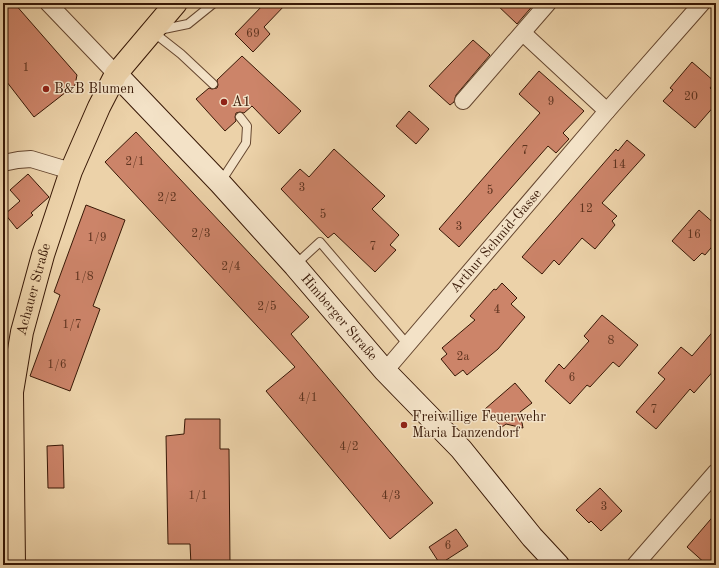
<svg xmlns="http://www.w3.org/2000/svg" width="719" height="568" viewBox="0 0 719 568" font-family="'Old Standard TT',serif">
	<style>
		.building { fill: #cc8469; stroke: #381806 }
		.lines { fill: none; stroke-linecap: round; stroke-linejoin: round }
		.lane-casing { stroke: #65462f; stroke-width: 10 }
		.street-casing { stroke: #65462f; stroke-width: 18 }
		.secondary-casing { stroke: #381806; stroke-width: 24 }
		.primary-casing { stroke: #381806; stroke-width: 24 }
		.lane { stroke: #f3e2c7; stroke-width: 8 }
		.street { stroke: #f3e2c7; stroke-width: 16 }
		.secondary { stroke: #f3e2c7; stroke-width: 22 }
		.primary { stroke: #ecd2a9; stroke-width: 22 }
		.poi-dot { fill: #8f2418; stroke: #f3e2c7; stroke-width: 1.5 }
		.labels { text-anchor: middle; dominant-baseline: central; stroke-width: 3; stroke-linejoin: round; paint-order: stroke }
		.number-label { font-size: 12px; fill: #5d331f }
		.poi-label { font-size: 14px; fill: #381806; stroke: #f3e2c7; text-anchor: start }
		.street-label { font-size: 14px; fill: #381806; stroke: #f3e2c7 }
	</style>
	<rect width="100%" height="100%" fill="#ecd2a9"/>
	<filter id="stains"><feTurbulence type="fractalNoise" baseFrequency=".005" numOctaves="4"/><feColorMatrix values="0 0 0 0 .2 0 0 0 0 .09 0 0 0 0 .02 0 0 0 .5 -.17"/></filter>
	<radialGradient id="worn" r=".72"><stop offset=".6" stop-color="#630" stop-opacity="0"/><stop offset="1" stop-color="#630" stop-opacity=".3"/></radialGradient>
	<path class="building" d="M3,3H14L77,75L75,85L34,117L3,77Z
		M265,3H287L264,27L270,34L253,52L235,34Z
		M495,3H535L517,24Z
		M473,40L490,55L456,95L454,102L450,105L429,86Z
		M242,56L301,111L279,134L252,106L244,113L240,112L236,113L235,117L236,121L225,131L196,99L209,88L212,89L217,88L218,85L217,80Z
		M692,62L715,82L710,88L716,94V104L695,128L663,101L673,90L670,88Z
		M539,71L584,111L563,133L569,139L556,153L548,146L459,247L439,229L540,113L519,94Z
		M409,111L429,129L416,144L396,126Z
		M136,132L309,317L291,334L433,503L390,539L266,391L295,367L105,162Z
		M627,140L645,155L602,203L617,216L612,221L615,225L595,249L582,238L559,265L554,260L542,274L522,257L616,149L618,151Z
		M334,149L385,196L372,209L399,235L390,245L396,250L375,272L334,233L328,238L281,189L300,169L309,177Z
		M28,174L49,197L31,213L33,215L17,229L5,214L20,201L10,190Z
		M86,205L125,220L93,306L100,309L70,391L30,376L60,295L54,292Z
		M699,210L716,225V242L705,255L702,253L694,261L672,241Z
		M502,283L517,298L511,304L525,317L498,349L467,375L463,370L455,376L441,359L447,354L442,348L475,320L470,316L494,289L496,290Z
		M602,315L638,345L619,367L613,362L590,387L587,385L570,404L545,381L559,364L564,369L589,341L584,336Z
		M716,328V368L694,393L690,389L656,429L636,412L665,379L658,373L681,347L692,356Z
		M515,383L532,403L520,412L523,428L506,424L502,427L485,409Z
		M185,419H220V449H229L230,565H191L190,544H168L166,436L184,434Z
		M63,445L64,488H48L47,446Z
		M600,488L622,511L601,531L591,521L589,523L576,510Z
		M716,513V565H707L687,547Z
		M456,529L468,546L440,564L429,547Z"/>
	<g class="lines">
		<defs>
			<path id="lane" d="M159,30L188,24L214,3
				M153,32L181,54L213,84
				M220,183L246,143L247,126L240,117
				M295,265L320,242L408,345"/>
			<g id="street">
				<path d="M48,3L116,74"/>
				<path d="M523,33L607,111"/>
				<path d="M463,101L548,3"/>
				<path d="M3,163L18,160L31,159L71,171"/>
				<path id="s1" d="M385,371L607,111L702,3"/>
				<path d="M635,565L716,472"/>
			</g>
			<g id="secondary">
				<path id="s2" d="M116,74L220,183L295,266L385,371L461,449L532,537L558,565"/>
			</g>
			<g id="primary">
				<path id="s3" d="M14,565L12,392L22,332L43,255L71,171L99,107L116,74L176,3"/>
			</g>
		</defs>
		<use href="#lane" class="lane-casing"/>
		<use href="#street" class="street-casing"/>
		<use href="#secondary" class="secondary-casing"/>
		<use href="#primary" class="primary-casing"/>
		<use href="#lane" class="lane"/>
		<use href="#street" class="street"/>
		<use href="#secondary" class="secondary"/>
		<use href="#primary" class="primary"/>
	</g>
	<g class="poi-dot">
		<circle cx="46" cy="89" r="4"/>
		<circle cx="224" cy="102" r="4"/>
		<circle cx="404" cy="425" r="4"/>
	</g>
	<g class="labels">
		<g class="number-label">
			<text x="253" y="34">69</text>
			<text x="26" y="68">1</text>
			<text x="691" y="97">20</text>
			<text x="551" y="102">9</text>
			<text x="525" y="151">7</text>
			<text x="135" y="162">2/1</text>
			<text x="619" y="165">14</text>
			<text x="302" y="188">3</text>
			<text x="490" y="191">5</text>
			<text x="167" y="198">2/2</text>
			<text x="586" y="209">12</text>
			<text x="323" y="215">5</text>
			<text x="459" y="227">3</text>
			<text x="201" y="234">2/3</text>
			<text x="694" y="235">16</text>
			<text x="97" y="238">1/9</text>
			<text x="373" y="247">7</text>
			<text x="231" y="267">2/4</text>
			<text x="84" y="277">1/8</text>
			<text x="267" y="307">2/5</text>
			<text x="497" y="310">4</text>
			<text x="72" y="325">1/7</text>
			<text x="611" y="341">8</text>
			<text x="463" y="357">2a</text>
			<text x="57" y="365">1/6</text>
			<text x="572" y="378">6</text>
			<text x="308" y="398">4/1</text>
			<text x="654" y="410">7</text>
			<text x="349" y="447">4/2</text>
			<text x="198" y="496">1/1</text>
			<text x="391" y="496">4/3</text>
			<text x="604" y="507">3</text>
			<text x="448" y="546">6</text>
		</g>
		<g class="poi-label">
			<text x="54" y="89">B&amp;B Blumen</text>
			<text x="232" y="102">A1</text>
			<text x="412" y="417">Freiwillige Feuerwehr<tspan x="412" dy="16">Maria Lanzendorf</tspan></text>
		</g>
		<g class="street-label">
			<text stroke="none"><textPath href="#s1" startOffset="171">Arthur Schmid-Gasse</textPath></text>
			<text stroke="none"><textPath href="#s3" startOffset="278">Achauer Straße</textPath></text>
			<text stroke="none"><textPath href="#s2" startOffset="330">Himberger Straße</textPath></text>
		</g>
	</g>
	<rect width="719" height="568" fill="none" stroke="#ecd2a9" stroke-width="16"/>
	<rect x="4" y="4" width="711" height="560" fill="none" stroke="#381806" stroke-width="2"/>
	<rect x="8" y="8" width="703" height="552" fill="none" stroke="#381806"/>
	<rect width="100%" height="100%" filter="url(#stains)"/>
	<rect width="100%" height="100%" fill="url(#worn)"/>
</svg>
